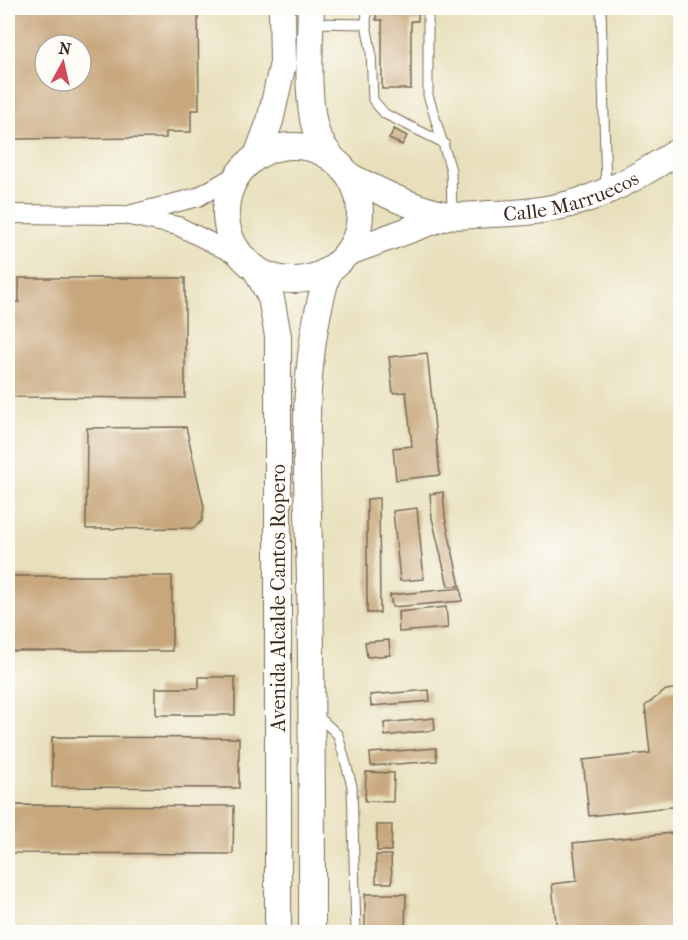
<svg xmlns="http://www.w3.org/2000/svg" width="688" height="940" viewBox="0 0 688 940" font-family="'IM FELL French Canon',serif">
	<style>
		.building { fill: #c8a77d; fill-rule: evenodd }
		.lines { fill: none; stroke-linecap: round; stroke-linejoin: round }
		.lane-casing { stroke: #786a55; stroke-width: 11 }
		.street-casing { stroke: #786a55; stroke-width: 20 }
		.secondary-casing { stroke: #786a55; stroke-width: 28 }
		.lane { stroke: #fff; stroke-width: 9 }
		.street { stroke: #fff; stroke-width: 18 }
		.secondary { stroke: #fff; stroke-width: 26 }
		.labels { text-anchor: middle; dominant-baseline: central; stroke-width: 4.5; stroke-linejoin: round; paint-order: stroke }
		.street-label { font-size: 20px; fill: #3b2a1e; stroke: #fdfcf7 }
	</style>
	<rect width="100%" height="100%" fill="#fdfcf7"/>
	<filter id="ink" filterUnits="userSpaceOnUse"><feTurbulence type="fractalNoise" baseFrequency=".0167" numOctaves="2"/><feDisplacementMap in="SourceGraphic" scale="12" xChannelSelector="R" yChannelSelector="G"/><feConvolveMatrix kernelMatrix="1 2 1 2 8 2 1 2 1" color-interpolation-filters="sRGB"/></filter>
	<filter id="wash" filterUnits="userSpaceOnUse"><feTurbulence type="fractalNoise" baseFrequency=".008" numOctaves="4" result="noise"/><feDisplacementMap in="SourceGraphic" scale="24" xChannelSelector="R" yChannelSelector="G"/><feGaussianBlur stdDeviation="1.35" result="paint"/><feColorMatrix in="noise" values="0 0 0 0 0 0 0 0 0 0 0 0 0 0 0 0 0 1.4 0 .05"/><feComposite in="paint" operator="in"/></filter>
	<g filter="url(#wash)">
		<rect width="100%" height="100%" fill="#e8e0bc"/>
		<g id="blocks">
			<path class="building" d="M8,8H198L199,110H191V132H166V138L8,139ZM45,45H81V81H45Z
				M376,8H418V21H411V89H382V20H376Z
				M394,129L407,136L402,145L389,139Z
				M19,278H185V398L8,397V302H19Z
				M427,353L440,475L396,480L393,448L412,446L406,392L393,393L389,357Z
				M186,427L204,507L202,521L193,528L86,529L87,428Z
				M443,492L445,517L460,586H448L432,518L430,494Z
				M379,498L380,613H367V499Z
				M417,508L424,579L400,581L393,511Z
				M8,576H172V651H8Z
				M461,588L462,601L392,607L390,595Z
				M446,607L448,628L399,632L398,612Z
				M389,640L390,655L367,657L365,642Z
				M199,677H235V715H156V688H199Z
				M680,688V806L589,816L583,760L650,753L645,706L666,690Z
				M429,690L430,701L371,706L370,695Z
				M434,718L435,730L385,736L384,723Z
				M52,737L239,738V788L52,787Z
				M436,748L437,761L371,766L370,753Z
				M366,772L394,773L393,802L365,801Z
				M8,805L234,806L233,854L8,853Z
				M377,825H392L391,851H377Z
				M672,833L676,869L680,868V932H557L552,884L577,881L573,843Z
				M376,855H391L392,883H376Z
				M365,894H406L405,932H365Z"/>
		</g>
	</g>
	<g filter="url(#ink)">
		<use href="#blocks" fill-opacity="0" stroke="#786a55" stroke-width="1.5"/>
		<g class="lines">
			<defs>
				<path id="lane" d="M367,8L366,24L371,51L373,100L385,114L444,143
					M428,8V95L451,170L452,214
					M601,8L606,189
					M313,23L366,24
					M317,715L338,735L352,786L356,932"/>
				<path id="street" d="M8,214L124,215L178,226L244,259
					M132,214L198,197L238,174"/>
				<g id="secondary">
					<path d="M311,8C310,41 305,109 319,139C322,145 328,152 332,158"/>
					<circle cx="293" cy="213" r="67"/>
					<path d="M257,156L270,121L283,63L282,8"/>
					<path id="s1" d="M351,177C381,192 414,209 448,215C461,217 476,215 489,214C570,213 614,193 680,150"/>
					<path d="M349,252L450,215"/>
					<path d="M255,268L271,298L278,336V932"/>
					<path d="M312,932C312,815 312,699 310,582C308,479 297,368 329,270"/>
				</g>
			</defs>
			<use href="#lane" class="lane-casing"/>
			<use href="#street" class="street-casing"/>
			<use href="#secondary" class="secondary-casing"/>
			<use href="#lane" class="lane"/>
			<use href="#street" class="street"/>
			<use href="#secondary" class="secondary"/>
		</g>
	</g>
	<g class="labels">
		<g class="street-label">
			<text stroke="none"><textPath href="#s1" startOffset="230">Calle Marruecos</textPath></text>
			<text transform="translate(278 598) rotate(-90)">Avenida Alcalde Cantos Ropero</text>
		</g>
	</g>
	<rect width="688" height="940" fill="none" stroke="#fdfcf7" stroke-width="30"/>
	<g transform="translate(63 63) rotate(8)"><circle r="28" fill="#fdfcf7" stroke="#afa8a0" stroke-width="1.5"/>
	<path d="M0-4.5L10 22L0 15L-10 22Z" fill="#d1495b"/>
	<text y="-9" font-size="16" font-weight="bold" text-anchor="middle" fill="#3b2a1e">N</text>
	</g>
</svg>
